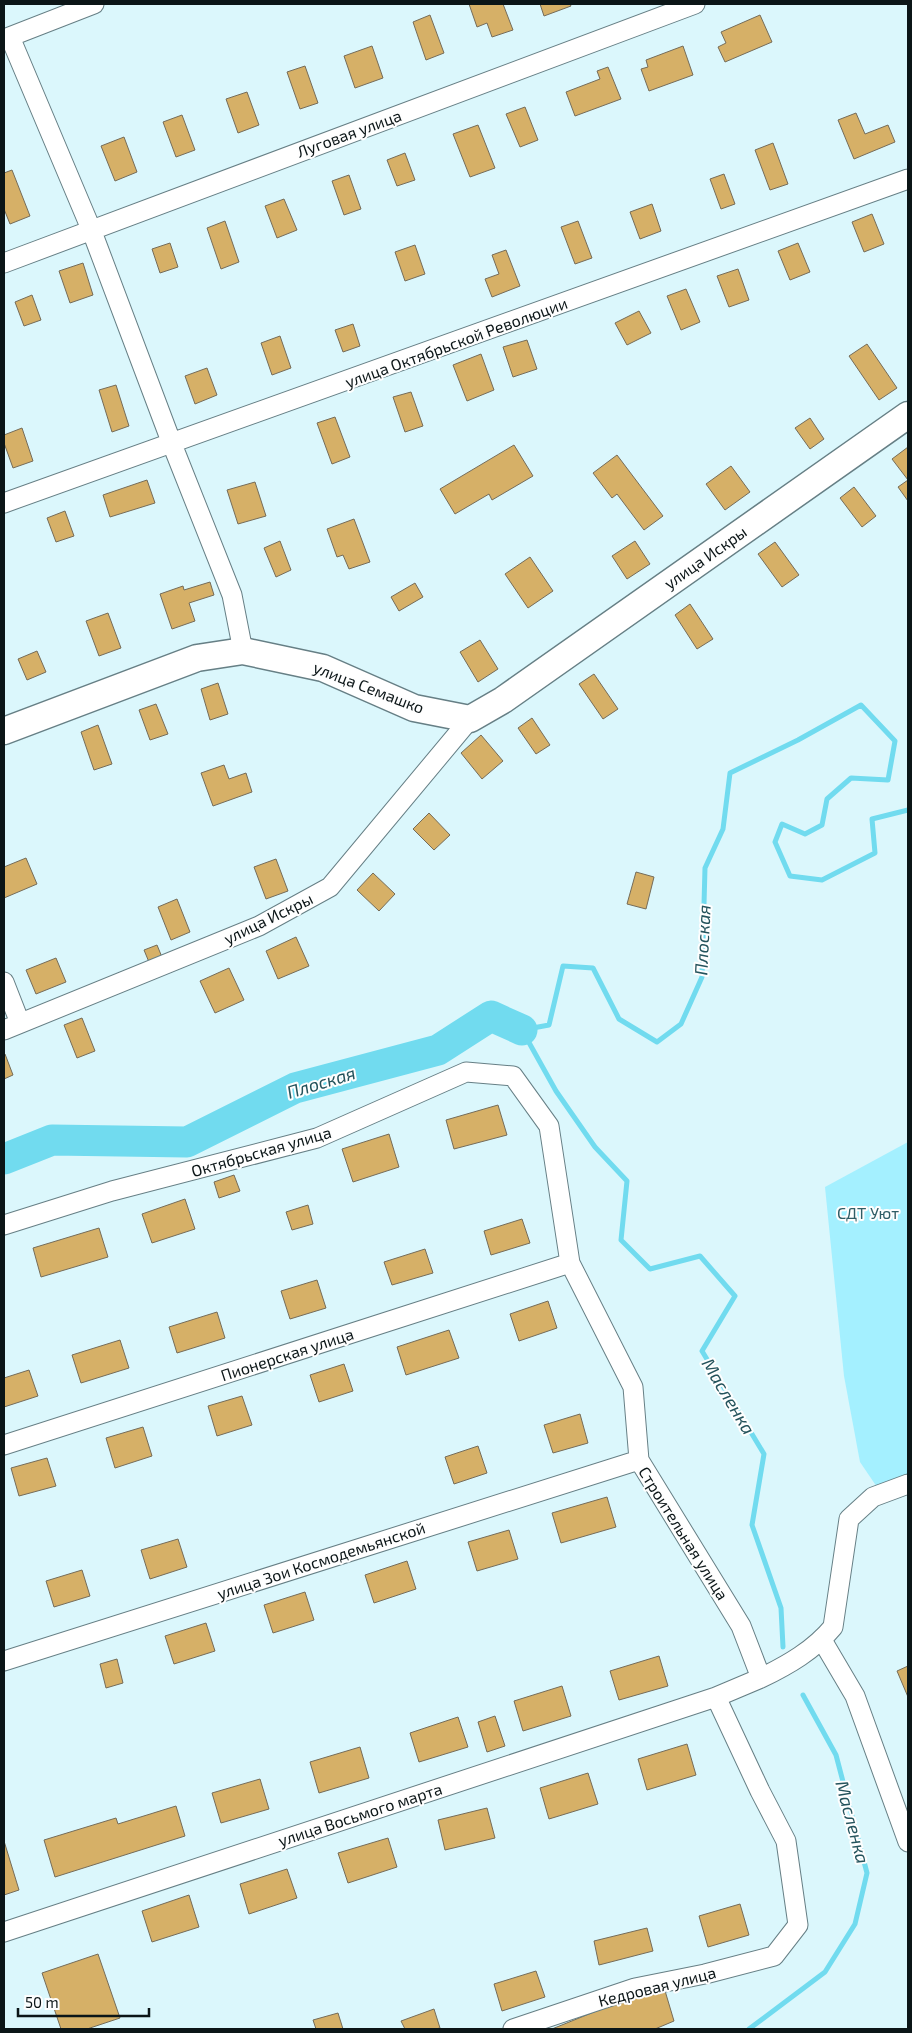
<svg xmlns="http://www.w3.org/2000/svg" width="912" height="2033" viewBox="0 0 912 2033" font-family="'Exo 2',sans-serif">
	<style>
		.green { fill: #a4f0ff }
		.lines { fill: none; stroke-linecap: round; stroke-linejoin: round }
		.stream { stroke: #71dbef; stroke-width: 5 }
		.river { stroke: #71dbef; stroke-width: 31 }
		.building { fill: #d6b067; stroke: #756c59 }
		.street-casing { stroke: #667f85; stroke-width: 21 }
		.secondary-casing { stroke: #667f85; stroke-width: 29 }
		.street { stroke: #fff; stroke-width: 19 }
		.secondary { stroke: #fff; stroke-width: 26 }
		.labels { text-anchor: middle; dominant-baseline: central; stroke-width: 4; stroke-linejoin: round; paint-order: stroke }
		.street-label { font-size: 16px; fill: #0b1517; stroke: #fefefe }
		.park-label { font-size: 16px; fill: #2f5d66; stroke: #fefefe }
		.water-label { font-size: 18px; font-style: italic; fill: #24535c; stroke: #fefefe }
	</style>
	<rect width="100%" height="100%" fill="#dbf7fc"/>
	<path class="green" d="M908,1142V1480L879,1490L860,1462L844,1376L825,1187Z"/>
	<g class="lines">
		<path class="stream" d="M783,1647L781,1608L752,1525L764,1454L702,1351L735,1296L700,1256L650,1269L621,1240L627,1181L595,1147L556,1091L522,1030L549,1025L563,966L593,968L619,1019L657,1042L681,1024L702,977L705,868L723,829L730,773L798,740L861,705L895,741L888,780L851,778L827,799L822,825L805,834L782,824L775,842L790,876L822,880L875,853L872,819L908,810
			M749,2029L825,1972L855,1924L867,1873L836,1755L803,1695"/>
		<path class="river" d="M4,1159L52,1140L187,1142L295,1088L438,1050L491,1016L522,1030"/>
	</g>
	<path class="building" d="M469,4H503L513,30L492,37L487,23L477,27Z
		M540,4H570L571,6L544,16Z
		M430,15L444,53L426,60L413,22Z
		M760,15L772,42L725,62L718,47L726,43L721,32Z
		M372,46L383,78L355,88L344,56Z
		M683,46L693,75L649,91L641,69L648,67L646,60Z
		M305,66L318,103L300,109L287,72Z
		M608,67L621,99L575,116L566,92L600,79L597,71Z
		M247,92L259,125L238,133L226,99Z
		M525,107L538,140L520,147L506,114Z
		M856,113L865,134L888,125L895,142L854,159L838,120Z
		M182,115L195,150L176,157L163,122Z
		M478,125L495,168L470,177L453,134Z
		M124,137L137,172L115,181L101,146Z
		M773,143L788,184L770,190L755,150Z
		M405,153L415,180L397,186L387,160Z
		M12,170L30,216L10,224L4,209V173Z
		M724,174L735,204L721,209L710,179Z
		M349,175L361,209L344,215L332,181Z
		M284,199L297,230L277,238L265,206Z
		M652,204L661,231L640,239L630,212Z
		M872,214L884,244L864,252L852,222Z
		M225,221L239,262L221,269L207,228Z
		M578,221L592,258L575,264L561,227Z
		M170,243L178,267L160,273L152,249Z
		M798,243L810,272L790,280L778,251Z
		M415,245L425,274L405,281L395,252Z
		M506,250L520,286L492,297L485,279L499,274L492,255Z
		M83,263L93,295L70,303L59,271Z
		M738,269L749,300L729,307L717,276Z
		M686,289L700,322L681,330L667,296Z
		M32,295L41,320L24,326L15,302Z
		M639,311L651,333L627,345L615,323Z
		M353,324L360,346L343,352L335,330Z
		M280,336L291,368L272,375L261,343Z
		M527,340L537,369L513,377L503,347Z
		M867,344L897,388L879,400L849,356Z
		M481,354L494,390L467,401L453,365Z
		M207,368L217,395L195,404L185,376Z
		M116,385L129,426L112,432L99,390Z
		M411,392L423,426L405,432L393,397Z
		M335,417L350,457L332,464L317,423Z
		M810,418L824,439L810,449L795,428Z
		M22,428L33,461L13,468L4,443V435Z
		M514,445L533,476L492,500L489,494L455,514L440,489Z
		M908,447V501L898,487L908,480L892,459Z
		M617,455L663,516L644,530L617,494L612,498L593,473Z
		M731,466L750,492L725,510L706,484Z
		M147,480L155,503L110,517L103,495Z
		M255,482L266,516L238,524L227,490Z
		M854,487L876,516L862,527L840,498Z
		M65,511L74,536L56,542L47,518Z
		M354,519L370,562L349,569L343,555L337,557L327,529Z
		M280,541L291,570L276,577L264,548Z
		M635,541L650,564L627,579L612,556Z
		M775,542L799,575L782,587L758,554Z
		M530,557L553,591L528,608L505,574Z
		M210,582L214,595L189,603L195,621L172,629L160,594L183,586L184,590Z
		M415,583L423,597L399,611L391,597Z
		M690,604L713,639L697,649L675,615Z
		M108,613L121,648L99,656L86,621Z
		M480,640L498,669L478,682L460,652Z
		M37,651L46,672L27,680L18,659Z
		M594,674L618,709L603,719L579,684Z
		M218,683L228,714L210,720L201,689Z
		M156,704L168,734L150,740L139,710Z
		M532,718L550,745L536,754L518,728Z
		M98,725L112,764L94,770L81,732Z
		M481,735L503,761L482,779L461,753Z
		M224,765L229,779L246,773L252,792L213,806L201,773Z
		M429,813L450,835L434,850L413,829Z
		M26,858L37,884L4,898V867Z
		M276,859L288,891L266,899L254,867Z
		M636,872L654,877L646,909L627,904Z
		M373,873L395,894L379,911L357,890Z
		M177,899L190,932L171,940L158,907Z
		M296,937L309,966L278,979L266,951Z
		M157,945L164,962L151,967L144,950Z
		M56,958L66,982L36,994L26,970Z
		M229,968L244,1000L215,1013L200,981Z
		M82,1018L95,1051L77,1058L64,1025Z
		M5,1054L13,1075L4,1079V1055Z
		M498,1105L507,1135L454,1149L446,1120Z
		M389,1134L399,1167L353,1182L342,1149Z
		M234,1175L240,1191L219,1198L214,1182Z
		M185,1199L195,1229L152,1243L142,1214Z
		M308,1205L313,1224L292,1230L286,1212Z
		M522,1219L530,1243L491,1255L484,1231Z
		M99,1228L108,1257L41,1277L33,1248Z
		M425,1249L433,1273L392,1285L384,1262Z
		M317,1280L326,1308L290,1319L281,1291Z
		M548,1301L557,1328L519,1341L510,1314Z
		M217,1312L225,1338L177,1353L169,1327Z
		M449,1330L459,1358L406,1375L397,1347Z
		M120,1340L129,1368L81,1383L72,1355Z
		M344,1364L353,1391L319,1402L310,1375Z
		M29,1370L38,1396L4,1407V1378Z
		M242,1396L252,1425L217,1436L208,1406Z
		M580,1414L588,1443L553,1453L544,1425Z
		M143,1427L152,1456L115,1468L106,1438Z
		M478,1446L487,1473L454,1484L445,1457Z
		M47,1458L56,1486L19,1496L11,1468Z
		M607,1497L616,1527L561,1543L552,1513Z
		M509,1530L518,1559L477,1571L468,1542Z
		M178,1539L187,1567L150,1579L141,1550Z
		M407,1561L416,1589L374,1603L365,1575Z
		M82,1570L90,1596L54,1607L46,1581Z
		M305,1592L314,1620L273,1633L264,1605Z
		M206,1623L215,1651L174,1664L165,1636Z
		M659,1656L668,1686L619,1700L610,1671Z
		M117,1659L123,1683L106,1688L100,1664Z
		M908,1666V1697L897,1671Z
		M562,1686L571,1716L523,1731L514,1701Z
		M495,1716L505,1746L487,1752L478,1722Z
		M458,1717L468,1747L419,1762L410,1733Z
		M687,1744L696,1775L647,1790L638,1759Z
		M360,1747L369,1778L319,1793L310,1762Z
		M588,1773L598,1804L549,1819L540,1788Z
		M260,1779L269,1809L221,1823L212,1793Z
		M176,1806L185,1836L55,1877L44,1840L116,1818L118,1824Z
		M487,1808L495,1838L445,1850L438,1820Z
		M388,1838L397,1867L348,1883L338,1853Z
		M4,1841L19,1890L4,1895Z
		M287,1869L297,1898L249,1914L240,1884Z
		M189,1895L199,1927L152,1942L142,1911Z
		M740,1904L749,1935L708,1947L699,1916Z
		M647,1928L653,1951L599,1965L594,1941Z
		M98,1954L120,2018L87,2029H61L42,1973Z
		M536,1971L545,1997L502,2011L494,1984Z
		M663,1984L674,2021L655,2029H552Z
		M434,2009L440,2028L435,2029H405L401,2021Z
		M338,2013L343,2029H316L313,2020Z"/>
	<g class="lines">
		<defs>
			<path id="street" d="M10,37L91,229L172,444L232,595L243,651
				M4,39L94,4
				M4,263L695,4
				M4,503L908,179
				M4,982L20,1023
				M4,1030L259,926L330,887L470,719
				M4,1225L112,1191L317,1138L466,1072L513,1076L549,1126L570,1263L633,1387L639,1460L741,1626L761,1678L716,1697L760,1791L786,1841L798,1925L774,1956L705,1974L635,1988L513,2029
				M4,1445L570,1263
				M822,1640L855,1696L908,1842
				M4,1661L639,1460
				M761,1678C788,1665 814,1650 833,1627L849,1519L873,1497L908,1484
				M4,1932L716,1697"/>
			<path id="secondary" d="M4,731L197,658L243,651L323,668L414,708L470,719L503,700L908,415"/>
		</defs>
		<use href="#street" class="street-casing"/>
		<use href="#secondary" class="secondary-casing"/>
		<use href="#street" class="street"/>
		<use href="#secondary" class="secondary"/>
	</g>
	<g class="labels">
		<g class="street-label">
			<text transform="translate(349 133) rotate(-20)">Луговая улица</text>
			<text transform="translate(456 342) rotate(-20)">улица Октябрьской Революции</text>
			<text transform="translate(705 557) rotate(-35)">улица Искры</text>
			<text transform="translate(369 687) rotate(21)">улица Семашко</text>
			<text transform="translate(268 918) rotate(-26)">улица Искры</text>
			<text transform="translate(261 1151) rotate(-16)">Октябрьская улица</text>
			<text transform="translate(287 1354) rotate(-18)">Пионерская улица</text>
			<text transform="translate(684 1533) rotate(58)">Строительная улица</text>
			<text transform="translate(321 1560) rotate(-18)">улица Зои Космодемьянской</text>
			<text transform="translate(360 1814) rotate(-18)">улица Восьмого марта</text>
			<text transform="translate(657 1986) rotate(-14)">Кедровая улица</text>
		</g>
		<g class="park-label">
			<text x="868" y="1212">СДТ Уют</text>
		</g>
		<g class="water-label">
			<text transform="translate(702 940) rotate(-87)">Плоская</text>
			<text transform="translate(321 1082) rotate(-17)">Плоская</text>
			<text transform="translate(729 1396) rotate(59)">Масленка</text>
			<text transform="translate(853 1822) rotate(75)">Масленка</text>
		</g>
	</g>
	<rect width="912" height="2033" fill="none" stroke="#0b1517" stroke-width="10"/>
	<path d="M18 2008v8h131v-8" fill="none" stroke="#0b1517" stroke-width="2.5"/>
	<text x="25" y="2008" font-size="15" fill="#0b1517" stroke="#fefefe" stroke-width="4" paint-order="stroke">50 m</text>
</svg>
